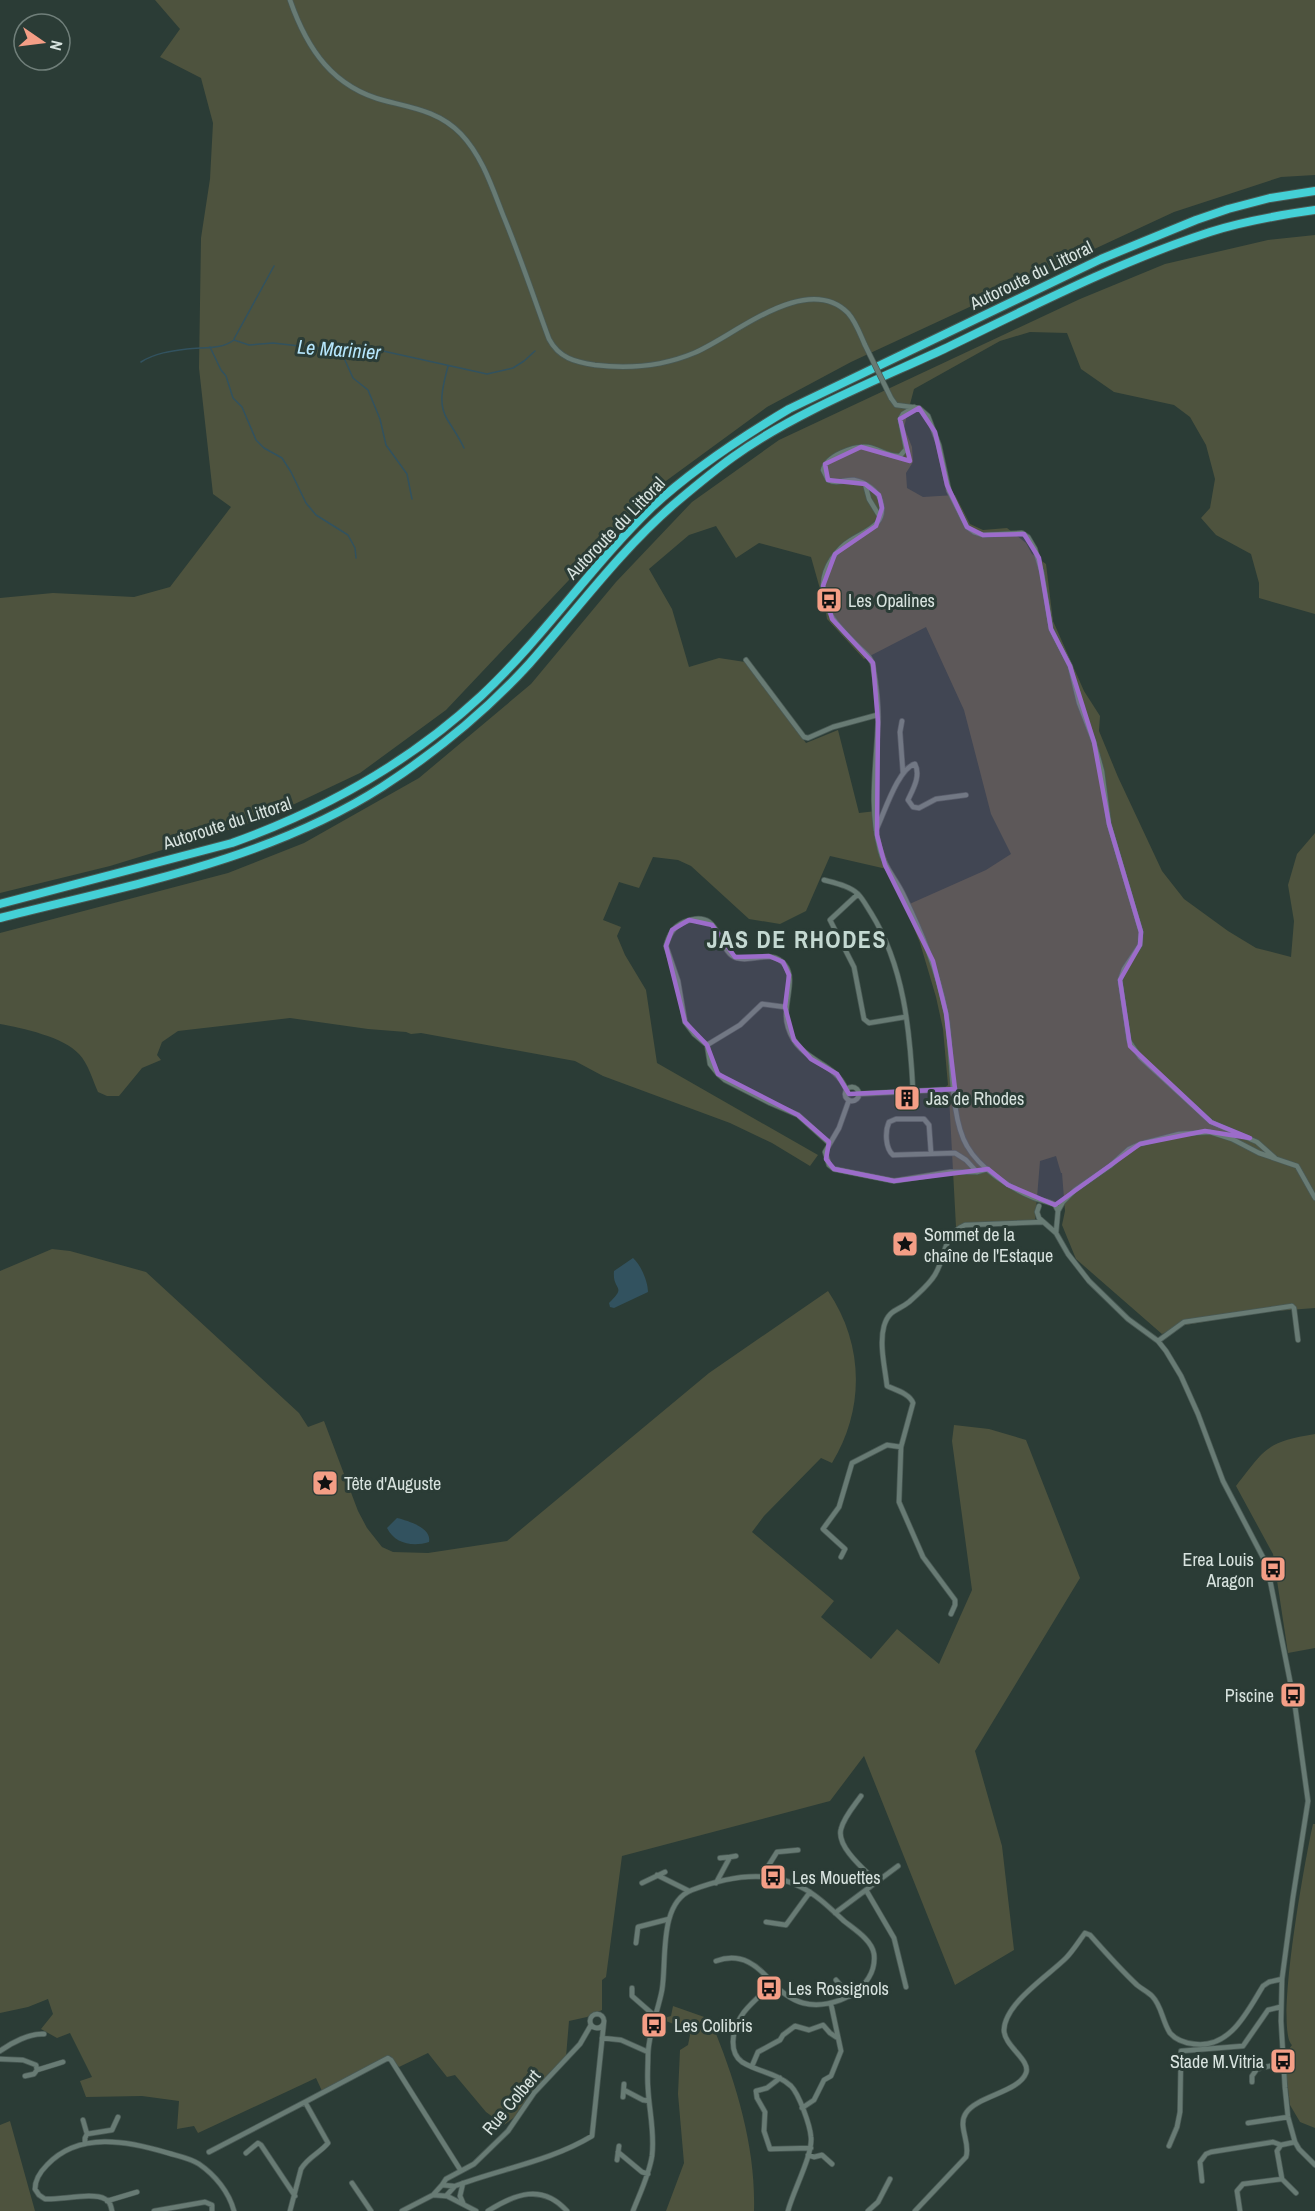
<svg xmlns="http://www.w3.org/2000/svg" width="1315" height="2211" viewBox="0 0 1315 2211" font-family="'Archivo Narrow',sans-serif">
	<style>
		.green { fill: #4e533e }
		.water { fill: #32525f }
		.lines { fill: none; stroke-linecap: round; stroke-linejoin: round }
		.stream { stroke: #32525f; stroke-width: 1.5 }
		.minor-casing { stroke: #495954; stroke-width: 6 }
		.motorway-casing { stroke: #495954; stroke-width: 10 }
		.minor { stroke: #687b74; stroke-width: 4.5 }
		.motorway { stroke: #44d0d6; stroke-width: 8 }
		.minor-bridge-casing { stroke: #495954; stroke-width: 6; stroke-linecap: butt }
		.minor-bridge { stroke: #687b74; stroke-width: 4.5 }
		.marked { fill: #9c6cca; fill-opacity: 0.2; stroke: #9c6cca; stroke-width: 4.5; stroke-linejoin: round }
		.labels { text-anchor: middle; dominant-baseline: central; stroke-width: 6; stroke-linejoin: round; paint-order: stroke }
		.street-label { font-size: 18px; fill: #d8e3df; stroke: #2b3c36 }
		.poi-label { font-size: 18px; fill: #d8e3df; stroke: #2b3c36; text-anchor: start }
		.water-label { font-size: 20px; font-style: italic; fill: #b6e7fd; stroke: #2b3c36 }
		.district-label { font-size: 24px; font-weight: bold; letter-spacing: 1.5px; fill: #c5d9d2; stroke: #2b3c36 }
	</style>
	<rect width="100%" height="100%" fill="#2b3c36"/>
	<path class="green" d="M155,0H1315V175L1281,177L1174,212L851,362L767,407L655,489L446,710L360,773L263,819L110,866L0,893V598L53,593L134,597L170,587L231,507L213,494L199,368L201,238L210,179L213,123L201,78L160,57L180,29Z
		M1315,235V614L1259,598V583L1251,554L1216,535L1201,518L1210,508L1215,479L1206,445L1190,417L1174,405L1114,392L1081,369L1067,333L1030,332L1000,341L914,389L904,427L912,447L913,462L906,473L907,488L923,497L955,495L970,524L983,530L1007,528L1026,543L1032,554L1046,564L1053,621L1084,691L1100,716L1099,731L1118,777L1162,871L1184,899L1228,931L1256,948L1291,957L1294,921L1288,885L1297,854L1315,833V1308L1265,1312L1179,1326L1162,1334L1076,1259L1062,1225L1065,1211L1062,1173H1061L1056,1156L1040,1161L1035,1222L956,1227L949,1096L944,1094V1088L948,1085L943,1029L936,997L920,943L905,906L986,870L1011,854L991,814L964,710L926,627L864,659L827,619L826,613H823L819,597L822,596L811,557L759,543L736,558L716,526L689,535L649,569L672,609L689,667L719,658L745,662L806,743L838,730L859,813L876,811L877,833L891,870L830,856L806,911L780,924L749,919L691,866L678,860L653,857L639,888L619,882L603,920L621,927L617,936L625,955L646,990L657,1063L818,1155L810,1166L772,1143L730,1123L603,1076L575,1061L421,1033L411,1034L406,1032L368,1029L290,1018L178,1031L162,1042L157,1055L161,1060L142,1068L119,1096H107L98,1092C93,1081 88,1063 79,1054C64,1037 22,1028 0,1024V933L228,873L304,843L419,778L531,684L616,582L692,502L779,440L1080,299L1165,264L1268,240Z
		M52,1249L70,1251L146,1272L299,1413L308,1427L324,1421L358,1511L367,1528L382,1547L393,1552L428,1553L507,1541L709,1373L828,1291C864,1344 865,1409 832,1463L821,1458L764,1516L752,1532L834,1601L821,1617L871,1659L897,1629L939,1664L972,1590L952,1441L954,1425L989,1429L1026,1440L1080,1578L975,1751L1002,1846L1014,1950L955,1985L864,1756L830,1801L622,1856L606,1977L602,1980V2010L587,2017L569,2021L566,2057L531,2093L516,2116L504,2125L486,2112L455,2075L447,2077L428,2053L399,2067L390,2056L322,2091L316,2078L198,2133L194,2126L177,2129L179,2101L142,2096L86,2097L80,2081L92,2077L70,2033L57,2038L41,2029L53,2014L48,1999L28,2007L0,2013V1271Z
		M1315,1434V1648L1288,1653L1273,1554L1236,1486C1266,1448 1266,1442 1315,1434Z
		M1313,1824H1315V2128L1300,2122L1290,2105L1286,2072L1287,2052L1292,2045C1274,2029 1306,1854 1313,1824Z
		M673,2006L710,2019C735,2079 756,2145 754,2211H666L684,2163L678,2094L680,2050L688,2045L690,2035L686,2029L661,2019L671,2016Z
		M10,2121L35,2211H0V2125Z"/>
	<path class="water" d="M633,1258C641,1265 648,1282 648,1292L614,1308L610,1307L609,1303C628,1285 612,1291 614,1271Z
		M397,1518C409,1521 432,1528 429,1542C413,1547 395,1544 387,1528Z"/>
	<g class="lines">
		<path class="stream" d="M234,339L274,266
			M210,347L221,370L226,376L233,398L242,407L256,440L264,448L282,458L291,472L306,503L316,515L348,535L355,548L356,558
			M340,349L353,378L368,390L380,419L386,445L407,474L412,499
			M141,362C155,353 171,351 187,349C204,347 220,350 234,340L249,345L273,343L326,349H374L487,374L513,368L524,361L535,351
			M448,366C444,383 437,402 447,419C453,429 459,437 464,448"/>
		<defs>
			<path id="minor" d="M290,0C307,49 333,88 386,101C414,108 440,112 461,134C482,156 492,187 503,215C520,256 534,298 549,339C559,358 575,362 595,365C628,369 663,366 694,353C733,337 806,271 848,313C856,322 860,334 865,345
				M891,398L896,405L919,408L928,416L939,445L949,491L967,527L974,532L983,535L1022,533L1028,537L1035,549L1042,573L1051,629L1070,666L1079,703L1094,742L1102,771L1109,824L1141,932L1140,945L1124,969L1120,980L1129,1041L1140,1057L1211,1122L1257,1142L1275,1158
				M914,407L903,414L900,419L906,449L900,456C889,457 879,449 868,447C854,445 826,456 823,470L828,480C838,485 844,479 854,480C865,482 879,491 881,502C887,525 866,530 851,540C836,549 824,567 823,584C822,613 841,629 860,648C865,653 872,658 873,666C876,684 879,706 878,724C876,766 869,809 880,850C884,867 896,879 903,894C922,933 937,969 946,1013C953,1049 949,1116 967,1146C980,1169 1010,1188 1034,1198C1041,1201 1049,1201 1055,1205L1058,1211L1056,1233
				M865,484L869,499L880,517
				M746,660L804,737L808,738L833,727L877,715
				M902,721L900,732L903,773
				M876,830C884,814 898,768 915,764C921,776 913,789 908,800L913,807L919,808L936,799L966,795
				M824,880C835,883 850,886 858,894C863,899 867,907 871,913C904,966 910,1031 913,1091
				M858,894L830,920L854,967L864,1019L869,1023L905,1017
				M707,1045L740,1025L762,1004L785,1007
				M845 1094a7 7 0 1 1 14 0a7 7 0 1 1-14 0Z
				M859,1094L955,1089
				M849,1100L839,1128L825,1152L829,1165L834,1169L894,1181L950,1172H977L988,1169
				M829,1143L798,1115L770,1103L725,1080L718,1074L710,1064L707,1045L694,1034L685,1022L678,981L666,946C669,935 673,927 684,922C723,906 716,952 737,958C753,963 772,948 785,965C797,980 781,1007 788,1027C799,1063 834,1060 846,1089
				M931,1153L929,1125L924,1119H896L889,1122C885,1131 885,1148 893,1155L955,1153L966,1160L977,1172
				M1039,1206L1037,1212L1039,1218L1056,1233L1068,1254L1089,1281L1128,1319L1158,1341L1166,1351L1181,1376L1198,1414L1223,1481L1267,1565L1295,1706L1308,1801L1293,1897L1282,1979L1281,2021L1285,2088L1288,2117L1295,2142L1299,2149L1315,2165
				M1058,1211L1063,1202L1075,1190L1110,1166L1129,1149L1140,1144L1179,1134L1210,1132L1232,1139L1259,1153L1297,1166L1315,1198
				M1158,1341L1184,1322L1292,1306L1294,1308L1298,1340
				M841,1557L845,1549L823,1529L839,1507L852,1463L887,1445L901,1447
				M951,1614L955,1605V1600L923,1557L899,1502L901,1447L913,1403C910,1394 896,1390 887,1386C885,1368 879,1344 884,1326C889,1309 898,1311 909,1302C917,1295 926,1287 932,1279C947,1261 940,1236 965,1225L1043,1222
				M861,1796C854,1806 844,1817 841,1829C836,1847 866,1871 877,1882
				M720,1858L730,1857
				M657,1875L689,1891
				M762,1876L777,1852L798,1850
				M642,1883L665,1872
				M716,1883L730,1857L736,1856
				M866,1890L894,1938L906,1987
				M835,1913L898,1866
				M766,1922L786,1925L810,1892
				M636,1943L638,1927L669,1919
				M716,1961C741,1952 758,1965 773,1984
				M836,1980L850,1996
				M632,1988V1996L656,2017
				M590 2021a7 7 0 1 1 14 0a7 7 0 1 1-14 0Z
				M602,2038L621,2040L648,2052
				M0,2051C11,2043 30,2033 44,2034
				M0,2059L23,2060L36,2065L37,2070L34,2074L25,2076
				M752,2066L758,2052L780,2040L783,2035L795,2026L809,2030L823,2025L830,2033L836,2037
				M37,2070L63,2062
				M780,2078L767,2088L756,2091L757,2098L765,2112L764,2131L770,2149L811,2148
				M1252,2082V2076L1257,2069L1283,2063
				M624,2090L643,2100L649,2101
				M623,2097L624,2084
				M305,2102L388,2058L391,2060L461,2171
				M802,2108L814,2100L824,2080L831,2076L841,2051L831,2004
				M83,2120L87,2134
				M1248,2123L1288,2117
				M1295,2142L1281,2145L1277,2151L1282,2179L1296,2193
				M85,2144V2138L87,2134L112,2130L118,2117
				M1169,2146L1177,2127L1180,2112L1181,2051L1243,2046L1268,2010L1280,2007
				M209,2152L305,2102L328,2143C320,2153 308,2157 301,2169L290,2211
				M618,2152L642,2172L648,2174
				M246,2153L258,2143L261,2145L295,2196
				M808,2155L814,2157L822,2155L832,2164
				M617,2160L619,2146
				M1202,2181L1200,2162L1206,2154L1211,2152L1273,2142L1281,2145
				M352,2183L371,2211
				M442,2185L446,2179L474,2164L508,2131L534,2093L580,2044L591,2025
				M433,2195L446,2196L455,2186C500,2169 551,2161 592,2136L604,2021
				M447,2196L476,2211
				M107,2201L137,2192
				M463,2203L460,2196L463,2183
				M112,2211C111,2206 110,2201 105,2199C93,2192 61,2200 45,2199L39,2195L35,2189C35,2179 40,2172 47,2165C79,2131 128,2141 168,2153C178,2156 190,2158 199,2164C215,2175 229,2192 234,2211
				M154,2211L205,2202L212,2205V2211
				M402,2211L433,2195L442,2185L453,2186
				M488,2211C515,2194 542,2183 567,2211
				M633,2211C640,2193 649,2175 652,2156C655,2133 649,2110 648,2088C647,2077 648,2067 648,2056C648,2034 658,2011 662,1990C667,1962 658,1903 692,1890C726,1877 767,1869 801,1887C817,1895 831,1909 844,1921C854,1929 872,1940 874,1954C878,1989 833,2011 803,2003C791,2000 782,1992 773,1984C754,2001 734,2015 733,2042C733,2050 735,2057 742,2062C758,2072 777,2073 791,2086C799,2094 810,2125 811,2137C813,2155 793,2191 788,2211
				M868,2211L878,2202L890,2179
				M915,2211L966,2157C971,2143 957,2126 966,2113C977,2096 1019,2092 1026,2073C1031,2060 1004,2046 1004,2030C1005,2003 1048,1976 1066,1958C1073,1951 1079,1941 1085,1933L1090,1935C1105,1952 1121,1970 1137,1985C1142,1989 1148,1992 1152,1996C1162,2006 1162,2021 1170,2033C1176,2040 1185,2043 1194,2044C1230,2049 1247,2012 1263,1986L1269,1982L1282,1979
				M1240,2211L1237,2191L1243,2184L1282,2179"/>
			<path id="motorway" d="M0,904L232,843C324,810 409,763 481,696C543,638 591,566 652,507C693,469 740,438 789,409L1101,259L1196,220L1228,209L1270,198L1315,191
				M0,918C130,885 268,860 382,787C436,752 486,711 529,664C576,611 619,552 673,505C692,489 712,472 733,457C794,413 875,381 944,349C1031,307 1118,262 1210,232C1244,221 1280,215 1315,210"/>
		</defs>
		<use href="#minor" class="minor-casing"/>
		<use href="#motorway" class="motorway-casing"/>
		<use href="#minor" class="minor"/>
		<use href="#motorway" class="motorway"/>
		<defs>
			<path id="minor-bridge" d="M865,345L891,398"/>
		</defs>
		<use href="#minor-bridge" class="minor-bridge-casing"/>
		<use href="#minor-bridge" class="minor-bridge"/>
	</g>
	<path class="marked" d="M919,408L935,432L947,485L967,527L983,535L1024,534L1039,558L1051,629L1070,666L1094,742L1109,824L1141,932L1140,945L1120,980L1130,1046L1211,1122L1250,1138L1205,1131L1140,1144L1055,1205L1008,1185L988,1169L894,1181L834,1169L826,1159L829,1142L798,1115L718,1074L707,1045L685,1022L666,946L672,930L689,920L712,925L735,957L769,956L783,962L789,975L785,1007L794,1040L811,1059L837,1074L849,1094L955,1089L946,1013L933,961L885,865L877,835L878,722L873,663L832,619L823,586L835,554L876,526L882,508L879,495L865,484L828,480L825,464L861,447L910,461L900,419Z"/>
	<defs>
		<symbol id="bus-square" viewBox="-11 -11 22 22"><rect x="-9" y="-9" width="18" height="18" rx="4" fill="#f49e86" stroke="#2b3c36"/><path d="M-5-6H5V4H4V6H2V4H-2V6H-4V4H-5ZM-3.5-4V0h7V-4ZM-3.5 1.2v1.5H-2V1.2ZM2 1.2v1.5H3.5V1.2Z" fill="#111"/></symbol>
		<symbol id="building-square" viewBox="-11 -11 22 22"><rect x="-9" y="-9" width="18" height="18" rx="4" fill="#f49e86" stroke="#2b3c36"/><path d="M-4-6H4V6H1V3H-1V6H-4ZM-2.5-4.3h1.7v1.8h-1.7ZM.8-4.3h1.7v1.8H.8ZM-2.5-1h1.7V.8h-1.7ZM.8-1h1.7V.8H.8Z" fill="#111"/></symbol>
		<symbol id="sight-square" viewBox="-11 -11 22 22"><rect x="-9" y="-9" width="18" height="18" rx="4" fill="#f49e86" stroke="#2b3c36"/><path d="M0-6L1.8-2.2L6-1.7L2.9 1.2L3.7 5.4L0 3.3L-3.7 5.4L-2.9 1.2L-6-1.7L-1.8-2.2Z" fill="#111"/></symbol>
	</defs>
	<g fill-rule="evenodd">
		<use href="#bus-square" x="814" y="585" width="30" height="30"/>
		<use href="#building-square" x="892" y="1083" width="30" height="30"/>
		<use href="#sight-square" x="890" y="1229" width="30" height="30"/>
		<use href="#sight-square" x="310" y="1468" width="30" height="30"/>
		<use href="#bus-square" x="1258" y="1554" width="30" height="30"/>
		<use href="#bus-square" x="1278" y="1680" width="30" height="30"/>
		<use href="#bus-square" x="758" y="1862" width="30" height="30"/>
		<use href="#bus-square" x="754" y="1973" width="30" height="30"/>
		<use href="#bus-square" x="639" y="2010" width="30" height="30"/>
		<use href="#bus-square" x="1268" y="2046" width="30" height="30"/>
	</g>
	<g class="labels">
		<g class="street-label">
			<text transform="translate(1031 275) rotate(-26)">Autoroute du Littoral</text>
			<text transform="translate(615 528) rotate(-46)">Autoroute du Littoral</text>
			<text transform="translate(227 823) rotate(-18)">Autoroute du Littoral</text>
			<text transform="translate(511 2102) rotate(-50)">Rue Colbert</text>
		</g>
		<g class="poi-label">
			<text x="848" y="600">Les Opalines</text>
			<text x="926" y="1098">Jas de Rhodes</text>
			<text x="924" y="1234">Sommet de la<tspan x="924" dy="21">chaîne de l'Estaque</tspan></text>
			<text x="344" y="1483">Tête d'Auguste</text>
			<text x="1254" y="1559" text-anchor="end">Erea Louis<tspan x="1254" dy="21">Aragon</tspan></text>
			<text x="1274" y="1695" text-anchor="end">Piscine</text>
			<text x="792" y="1877">Les Mouettes</text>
			<text x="788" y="1988">Les Rossignols</text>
			<text x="674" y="2025">Les Colibris</text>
			<text x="1264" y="2061" text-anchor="end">Stade M.Vitria</text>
		</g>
		<g class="water-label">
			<text transform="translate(339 349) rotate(4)">Le Marinier</text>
		</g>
		<g class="district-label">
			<text x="797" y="939">JAS DE RHODES</text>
		</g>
	</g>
	<g transform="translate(42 42) rotate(104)"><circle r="28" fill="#2b3c36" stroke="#707f7a" stroke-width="1.5"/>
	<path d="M0-4.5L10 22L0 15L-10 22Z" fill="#f49e86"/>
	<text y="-9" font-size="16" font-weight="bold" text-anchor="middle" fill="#d8e3df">N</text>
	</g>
</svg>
